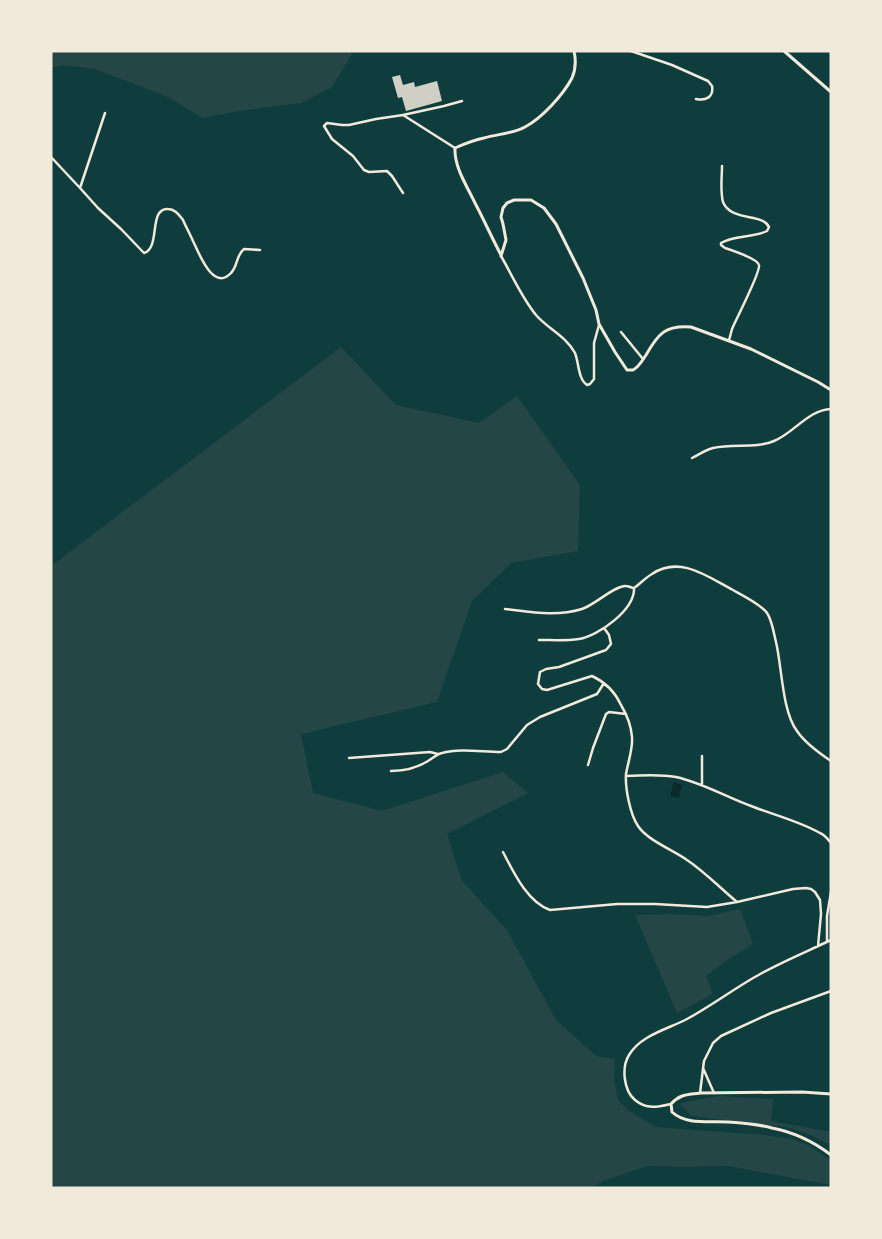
<svg xmlns="http://www.w3.org/2000/svg" width="882" height="1239" viewBox="0 0 882 1239" font-family="'Fira Sans',sans-serif">
	<style>
		.green { fill: #244646 }
		.water { fill: #0a2a2b }
		.building { fill: #cfcfc3 }
		.lines { fill: none; stroke-linecap: round; stroke-linejoin: round }
		.minor { stroke: #f1e9da; stroke-width: 2.5 }
		.tertiary { stroke: #f1e9da; stroke-width: 3 }
	</style>
	<rect width="100%" height="100%" fill="#0f3d3e"/>
	<path class="green" d="M51,51H350L352,54L332,87L301,103L238,111L203,118L168,97L95,69L63,65L51,68Z
		M341,347L396,405L479,423L517,396L580,485L578,551L511,563L472,601L437,702L301,734L313,793L382,811L503,772L528,793L447,834L462,881L507,930L556,1020L596,1056L615,1059L614,1079L618,1100L629,1111L656,1127L720,1132L756,1134L793,1139L810,1146L831,1161V1185L728,1166L690,1167L647,1166L603,1181L592,1188H51V566Z
		M740,909L753,944L729,959L706,976L713,994L677,1013L635,915L669,914L708,916Z
		M718,1096L773,1099L771,1121L831,1132V1145L808,1134L786,1127L691,1116L680,1103Z"/>
	<path class="water" d="M674,782L682,785L679,798L670,796Z"/>
	<path class="building" d="M400,75L403,85L414,82L415,87L437,81L442,101L406,111L402,97L398,98L392,77Z"/>
	<g class="lines">
		<path class="minor" d="M631,51L672,65L708,81L712,86C714,97 706,101 696,99
			M455,148L403,115L444,106L462,101
			M51,157L80,188L105,113
			M722,166C722,177 720,191 723,202C731,222 763,213 769,227L767,231C753,238 734,235 721,243V245L725,248C731,250 758,259 759,265C761,272 736,319 732,329C731,333 730,337 729,340
			M80,188L98,208L121,229L144,253C161,248 148,208 168,209C175,209 179,215 183,220C186,227 190,234 193,241C199,253 213,292 231,273C238,266 236,255 244,249L260,250
			M403,193L392,176L387,171L369,172L364,170L353,156L332,139L324,126L327,123L342,125H349L376,119L403,115
			M501,256C512,275 522,298 536,315C548,329 566,336 575,353C579,363 578,379 587,385L590,384L594,379V343L599,325
			M621,332L643,359
			M692,458C698,455 705,450 713,448C733,443 755,449 774,441C794,433 808,410 831,409
			M505,609C531,612 556,617 582,609C595,605 615,585 626,586C629,586 631,588 634,588
			M604,628L609,635L611,644L606,650L559,667L546,669L540,672L538,684L542,689L547,690L592,676C605,682 615,692 621,705C627,715 631,725 632,737C633,749 628,762 626,774C625,788 630,814 638,826C647,840 673,850 687,860C705,872 720,888 737,902
			M539,640C552,640 566,641 579,639C598,636 635,610 634,588C640,584 645,578 652,574C680,555 708,577 733,590C742,595 762,605 767,613C772,620 774,634 776,642C782,667 782,711 797,731C805,743 819,753 831,761
			M702,756V785
			M349,758L430,752L438,754
			M588,765L593,748L606,714L609,712L626,714
			M391,771C405,771 417,768 428,761C433,758 437,754 442,753C460,748 482,752 501,752L507,749L527,725L540,717L597,694L604,683
			M626,776C642,775 660,774 676,777C703,783 726,797 751,806C774,815 799,821 820,833C825,835 828,839 831,843
			M503,852C513,871 527,902 550,910L617,904H655L707,907L737,902L793,889L806,888L811,889L815,892L820,900L821,914L818,946
			M827,942V916L831,892
			M703,1068L714,1093
			M700,1093L704,1061L713,1043L721,1036L771,1013L831,991
			M671,1104C658,1107 647,1110 635,1100C624,1091 621,1068 629,1055C641,1035 668,1029 687,1019C713,1005 736,987 762,973C784,961 808,951 831,940"/>
		<path class="tertiary" d="M784,51L831,92
			M501,255C492,238 484,220 475,203C467,186 454,167 455,148C464,144 474,140 484,138C497,134 512,134 525,127C542,118 563,95 572,78C576,69 576,60 574,51
			M501,256L506,240L503,224L501,217L503,208L507,203L514,200H531L544,208L556,224L583,278L596,310L599,324L615,352L627,370H633C639,367 642,361 646,355C658,334 665,325 691,327L751,349L818,382L831,390
			M831,1094L802,1092L700,1093C687,1095 680,1094 671,1104L672,1112C686,1125 708,1121 727,1122C742,1123 758,1124 772,1128C793,1132 814,1142 831,1155"/>
	</g>
	<rect width="882" height="1239" fill="none" stroke="#f1e9da" stroke-width="105"/>
</svg>
